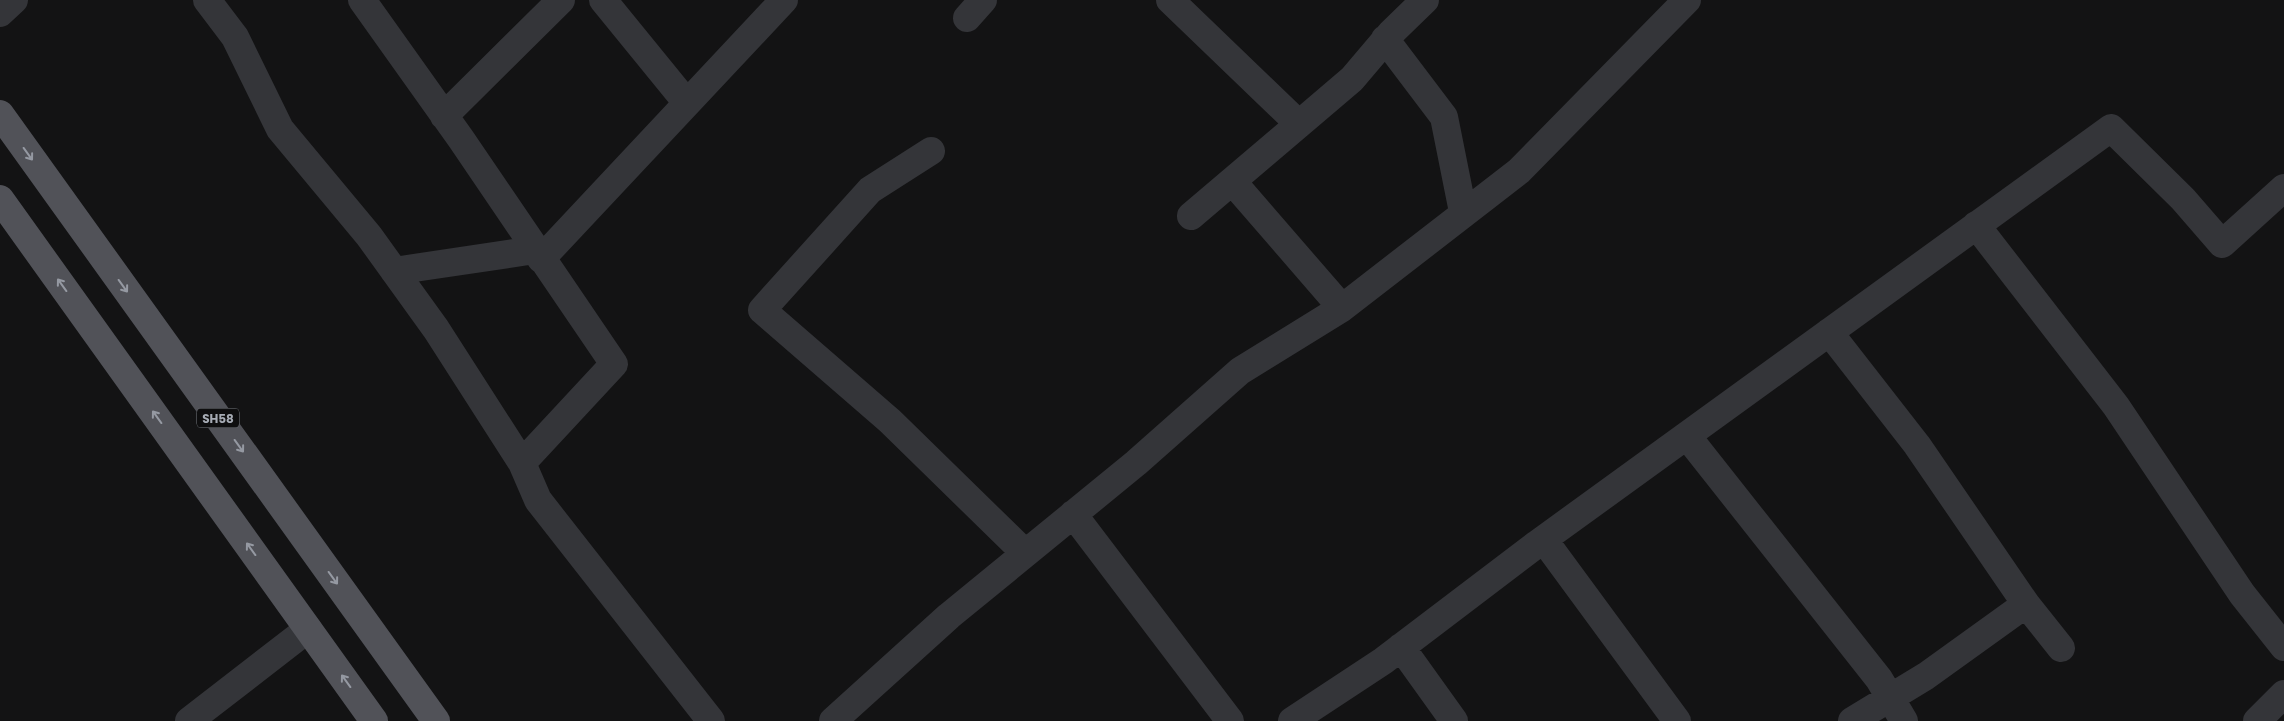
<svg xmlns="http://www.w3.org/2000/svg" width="2284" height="721" viewBox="0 0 2284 721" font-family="Poppins,sans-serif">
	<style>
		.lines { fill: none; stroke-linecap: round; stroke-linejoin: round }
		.minor { stroke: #343539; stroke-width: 28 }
		.major { stroke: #515258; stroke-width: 28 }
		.oneway { stroke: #9599a2 }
		.labels { text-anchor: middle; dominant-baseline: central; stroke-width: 4.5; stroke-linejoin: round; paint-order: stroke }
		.shield { fill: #0e0e0f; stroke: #787c82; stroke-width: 1 }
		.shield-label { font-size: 12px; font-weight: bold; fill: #a6abb4 }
	</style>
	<rect width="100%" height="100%" fill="#131314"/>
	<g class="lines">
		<path class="minor" d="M207,0L235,37L280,129L369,236L436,329L522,463L538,500L711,721
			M362,0L461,139L614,364L522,463
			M603,0L687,103
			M1170,0L1299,124
			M0,13L14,0
			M967,18L983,0
			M1385,39L1444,117L1463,212
			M444,116L561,0
			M931,151L870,190L762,310L890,421L1025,553
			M1232,181L1342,308
			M1191,216L1352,79L1391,33L1425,0
			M1976,225L2116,406L2242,594L2284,647
			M541,259L784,0
			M394,271L535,250
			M1829,332L1917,445L2026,604L2061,648
			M1687,436L1879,679L1904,721
			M1073,514L1230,721
			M1544,540L1677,721
			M1401,647L1454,721
			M189,721L308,629
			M833,721L949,616L1136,463L1240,371L1342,308L1519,171L1687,0
			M1292,721L1383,661L1537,544L2111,128L2183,199L2222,244L2284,188
			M1852,721L1926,676L2026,604
			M2257,721L2284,694"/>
		<path class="major" d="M0,114L436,721
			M0,199L374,721"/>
	</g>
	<defs><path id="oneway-shaft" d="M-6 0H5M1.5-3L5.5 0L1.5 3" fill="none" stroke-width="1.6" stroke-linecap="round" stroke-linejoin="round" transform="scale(1.25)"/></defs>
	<g class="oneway">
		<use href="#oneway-shaft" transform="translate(28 154) rotate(54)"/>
		<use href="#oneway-shaft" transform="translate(62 285) rotate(-126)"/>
		<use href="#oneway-shaft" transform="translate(123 286) rotate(54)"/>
		<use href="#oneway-shaft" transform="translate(157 417) rotate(-126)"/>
		<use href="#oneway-shaft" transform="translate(239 446) rotate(54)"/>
		<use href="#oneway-shaft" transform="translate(251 549) rotate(-126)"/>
		<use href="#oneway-shaft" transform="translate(333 578) rotate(54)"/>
		<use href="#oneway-shaft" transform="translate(346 681) rotate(-126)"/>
	</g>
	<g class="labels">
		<rect class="shield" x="197" y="408.5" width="42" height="19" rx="4"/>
		<g class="shield-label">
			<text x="218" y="418">SH58</text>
		</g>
	</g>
</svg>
